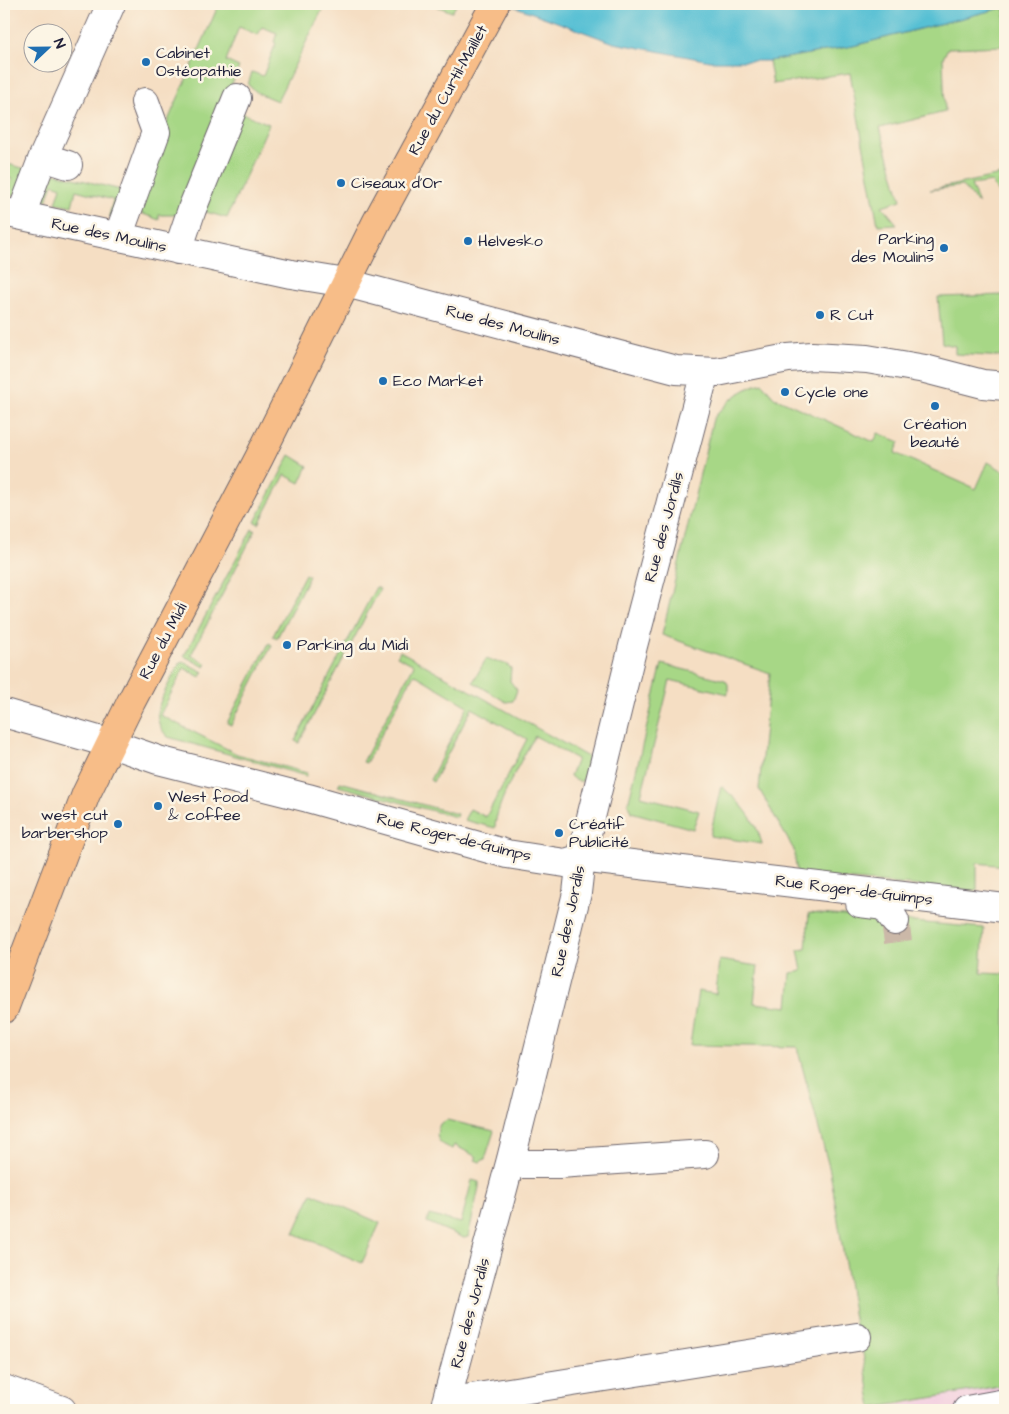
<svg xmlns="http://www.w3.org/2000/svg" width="1009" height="1414" viewBox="0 0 1009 1414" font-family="'Architects Daughter',sans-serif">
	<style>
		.built { fill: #f3cfe0 }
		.green { fill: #a7d786; stroke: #647c60 }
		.water { fill: #57c0d4; stroke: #3c7188 }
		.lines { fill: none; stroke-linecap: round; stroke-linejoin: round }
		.minor-tunnel { stroke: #cbb8a8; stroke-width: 28; stroke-dasharray: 28 14; stroke-linecap: butt }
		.minor-casing { stroke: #6c646b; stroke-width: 30 }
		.major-casing { stroke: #6c646b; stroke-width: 30 }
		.minor { stroke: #fff; stroke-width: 28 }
		.major { stroke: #f7bd88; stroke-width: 28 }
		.poi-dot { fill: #1f6fb2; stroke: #fcf5e5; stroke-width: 2 }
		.labels { text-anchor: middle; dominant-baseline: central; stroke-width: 5; stroke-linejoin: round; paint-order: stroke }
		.poi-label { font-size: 16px; fill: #22223b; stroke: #fcf5e5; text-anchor: start }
		.street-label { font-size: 16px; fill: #22223b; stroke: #fcf5e5 }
	</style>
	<rect width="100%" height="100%" fill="#fcf5e5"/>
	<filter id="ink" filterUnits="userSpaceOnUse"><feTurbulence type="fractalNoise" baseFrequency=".02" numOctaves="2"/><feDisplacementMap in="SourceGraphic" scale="10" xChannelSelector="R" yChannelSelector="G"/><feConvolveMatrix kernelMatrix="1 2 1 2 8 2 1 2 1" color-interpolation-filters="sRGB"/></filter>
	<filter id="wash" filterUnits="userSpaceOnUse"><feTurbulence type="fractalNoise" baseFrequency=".0096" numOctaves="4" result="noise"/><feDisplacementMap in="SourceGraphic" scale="20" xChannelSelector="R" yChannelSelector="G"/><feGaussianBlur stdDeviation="1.12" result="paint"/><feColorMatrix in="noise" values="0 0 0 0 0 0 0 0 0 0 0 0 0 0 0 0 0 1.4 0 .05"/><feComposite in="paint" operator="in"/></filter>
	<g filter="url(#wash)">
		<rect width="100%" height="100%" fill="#f5dec3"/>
		<path class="built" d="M1005,1385V1410H875V1409Z"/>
		<path class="green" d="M219,4H325L277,101L258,93L248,85L252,72L263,76L276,43L274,42L277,33L262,27L258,35L239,27L226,61L239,67L177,215H159V220L138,212L135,196Z
			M431,4H457L452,12Z
			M1005,7V46L948,48L943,58L945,112L880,128L901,200L882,206L897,224L878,225L850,73L773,84L769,61L853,46Z
			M242,113L269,124L227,218L199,210Z
			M4,163L30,170L14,196L7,195L12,179L4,176Z
			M46,171L125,191L114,217L109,216L113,200L76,190L72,206L56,203L61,187L53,184L47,200L38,202Z
			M1005,174V181L998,183L1005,203H1003L992,182L971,185L979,204L962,186L930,190Z
			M1005,295V357L955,354V346L942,343L938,297Z
			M762,383L774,397L874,442L878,433L900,442L895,453L976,489L988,462L1005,472V866L977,863V891L797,875L794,850L759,789L770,673L662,635L713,419C728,401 740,389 762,383Z
			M290,455L308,466L300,483L285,475L259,524L255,522Z
			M252,529L255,531L191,655L207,664L205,667L184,656Z
			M305,574L309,576L277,638L273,636Z
			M376,587L380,589L299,743L295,741Z
			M269,643L272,645L231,725L227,723Z
			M400,651L588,757L583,780L582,782L575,780L570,776L577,759L535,736C523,757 495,805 495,828L464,820L470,809L486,817L527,739L472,708L433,782L430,780L468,706L414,674L366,763L363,762L414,665L397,656Z
			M486,659C495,663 504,661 511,668L510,681L517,690L513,701L506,702L473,682Z
			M182,661L203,672L200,677L184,668L160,715L237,754L307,773L306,776L168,737C149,718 160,702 170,681C174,674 177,666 182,661Z
			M662,664L725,680L728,684V694L670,680L641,796L699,811L693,829L631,812L628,804Z
			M340,782L457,814L456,817L338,786Z
			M721,786C740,802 756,819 762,844L710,836Z
			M809,913L984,928L981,973L1005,974V1385L872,1408L861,1341L857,1337L830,1171L797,1047L690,1045L698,991L716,994L719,960L758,966L754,1003L788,1007L791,973L802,971L798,950L806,949Z
			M447,1120L494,1131L485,1159L480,1162L475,1160L477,1157L454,1145L452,1149C438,1143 434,1138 440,1124Z
			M472,1180L479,1182V1187L468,1237L464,1238L427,1222L429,1215L461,1223Z
			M312,1193L380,1223L362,1263L294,1233Z"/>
		<path class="water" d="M508,4H1005V7L853,46L769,61H710L614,43Z"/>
	</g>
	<g filter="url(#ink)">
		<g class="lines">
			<path class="minor-tunnel" d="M895,921L898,942"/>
			<defs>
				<path id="minor" d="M43,157L68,165
					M4,212L291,274L346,283L676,370L717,372L788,358L812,356L867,359L925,369L983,384L1005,386
					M21,215L43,157L111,4
					M118,237L156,132L145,102
					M178,250L192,209L237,98
					M4,713L112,744L158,760L308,798L507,854L565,863L581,858L1005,908
					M860,903L885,906L895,921
					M511,1159L521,1164H559L705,1154
					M4,1389L62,1410
					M446,1402L857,1337
					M444,1410L511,1159L577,893L581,858L633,646L705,372
					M967,1410L1005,1403"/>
				<path id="major" d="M4,1009L86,794L131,702L259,458L376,223L495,4"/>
			</defs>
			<use href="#minor" class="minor-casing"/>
			<use href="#major" class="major-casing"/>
			<use href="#minor" class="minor"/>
			<use href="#major" class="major"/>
		</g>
	</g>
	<g class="poi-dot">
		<circle cx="146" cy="62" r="5"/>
		<circle cx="341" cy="183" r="5"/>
		<circle cx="468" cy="241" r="5"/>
		<circle cx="944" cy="248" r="5"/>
		<circle cx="820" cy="315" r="5"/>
		<circle cx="383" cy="381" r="5"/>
		<circle cx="785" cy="392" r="5"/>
		<circle cx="935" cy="406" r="5"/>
		<circle cx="287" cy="645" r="5"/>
		<circle cx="158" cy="806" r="5"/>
		<circle cx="118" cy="824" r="5"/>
		<circle cx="559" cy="833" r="5"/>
	</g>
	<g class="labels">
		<g class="poi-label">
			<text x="156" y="53">Cabinet<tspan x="156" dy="18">Ostéopathie</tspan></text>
			<text x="351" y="183">Ciseaux d'Or</text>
			<text x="934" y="239" text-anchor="end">Parking<tspan x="934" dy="18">des Moulins</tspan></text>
			<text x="478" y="241">Helvesko</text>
			<text x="830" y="315">R Cut</text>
			<text x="393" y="381">Eco Market</text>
			<text x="795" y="392">Cycle one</text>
			<text x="935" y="424" text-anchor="middle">Création<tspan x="935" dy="18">beauté</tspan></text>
			<text x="297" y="645">Parking du Midi</text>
			<text x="168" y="797">West food<tspan x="168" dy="18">&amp; coffee</tspan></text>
			<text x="108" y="815" text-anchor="end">west cut<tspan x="108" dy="18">barbershop</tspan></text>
			<text x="569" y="824">Créatif<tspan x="569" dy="18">Publicité</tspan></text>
		</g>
		<g class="street-label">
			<text transform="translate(448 90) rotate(-61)">Rue du Curtil-Maillet</text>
			<text transform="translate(109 235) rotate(12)">Rue des Moulins</text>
			<text transform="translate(503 325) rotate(15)">Rue des Moulins</text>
			<text transform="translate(664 527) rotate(-75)">Rue des Jordils</text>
			<text transform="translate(163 641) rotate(-62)">Rue du Midi</text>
			<text transform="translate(454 837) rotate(14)">Rue Roger-de-Guimps</text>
			<text transform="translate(854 890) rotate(7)">Rue Roger-de-Guimps</text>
			<text transform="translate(568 921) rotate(-78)">Rue des Jordils</text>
			<text transform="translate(470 1313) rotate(-75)">Rue des Jordils</text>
		</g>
	</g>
	<rect width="1009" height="1414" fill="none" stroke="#fcf5e5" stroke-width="20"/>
	<g transform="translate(48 48) rotate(68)"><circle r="24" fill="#fcf5e5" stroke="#a5a1a1"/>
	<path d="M0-4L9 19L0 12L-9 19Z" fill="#1f6fb2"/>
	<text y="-8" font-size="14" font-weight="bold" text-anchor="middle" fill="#22223b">N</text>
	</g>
</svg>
